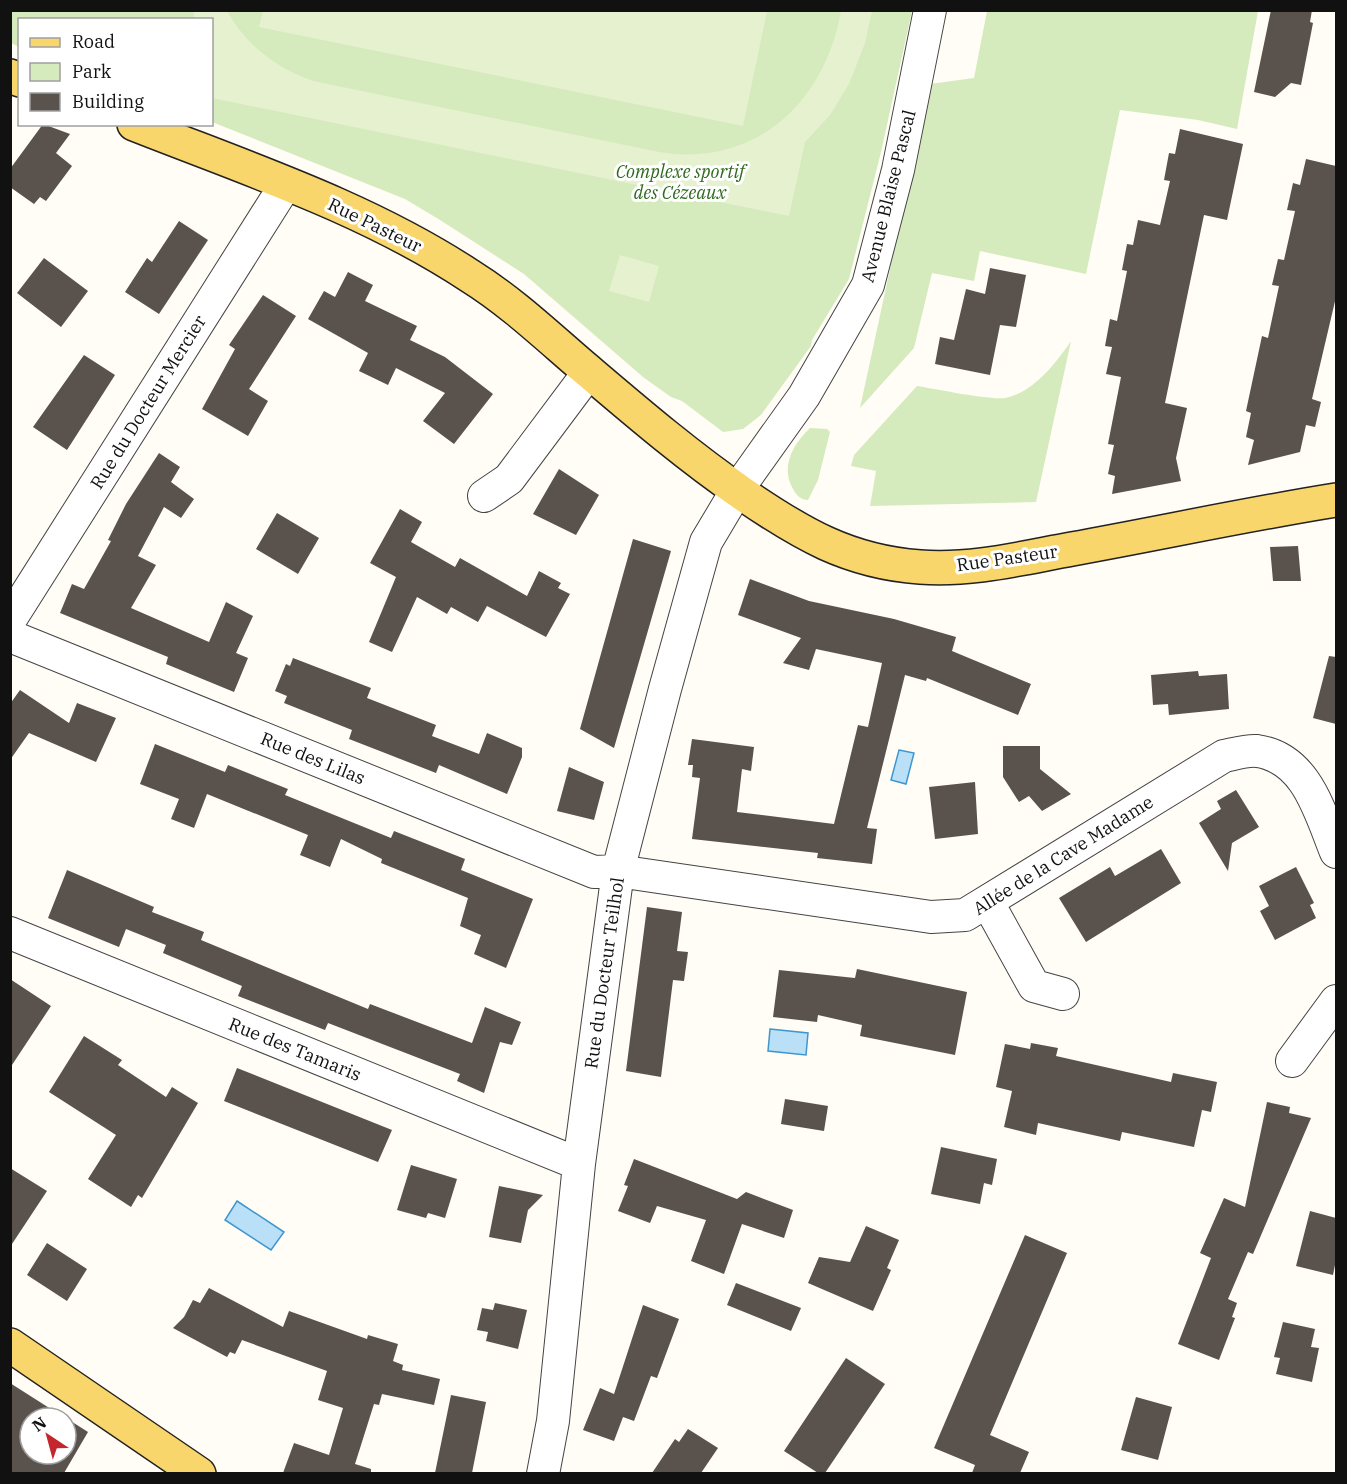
<svg xmlns="http://www.w3.org/2000/svg" width="1347" height="1484" viewBox="0 0 1347 1484" font-family="'IBM Plex Serif',serif">
	<style>
		.green { fill: #d5ebbd }
		.pitch { fill: #e6f2cf }
		.water { fill: #b9e0f7; stroke: #3f96cf; stroke-width: 1.5 }
		.building { fill: #5a524d }
		.lines { fill: none; stroke-linecap: round; stroke-linejoin: round }
		.minor-casing { stroke: #444; stroke-width: 34 }
		.major-casing { stroke: #222; stroke-width: 36 }
		.minor { stroke: #fff; stroke-width: 32 }
		.major { stroke: #f9d66b; stroke-width: 33 }
		.labels { text-anchor: middle; dominant-baseline: central; stroke-width: 6; stroke-linejoin: round; paint-order: stroke }
		.park-label { font-size: 18px; font-style: italic; fill: #2f6b1f; stroke: #fff }
		.street-label { font-size: 18px; fill: #111; stroke: #fff }
	</style>
	<rect width="100%" height="100%" fill="#fffdf5"/>
	<path class="green" d="M10,11H912L881,152L849,279L812,340L811,346L761,415L743,429L723,432L682,401L671,397L643,377L524,274L440,220L405,199L212,122V20H20L19,47L11,43Z
		M987,11H1258L1237,129L1198,120L1120,110L1086,274L980,251L974,281L932,273L914,348L860,408L930,84L974,78Z
		M1071,341L1036,502L870,506L876,471L851,466L854,455L917,386C936,389 988,400 1005,398C1033,393 1056,363 1071,341Z
		M810,428L827,429L830,432L818,480L808,500C801,500 797,496 793,489C780,467 793,444 810,428Z"/>
	<path class="pitch" d="M263,10H767V11L743,126L259,27Z
		M193,11H227C247,46 276,68 313,81L659,152C755,168 825,103 841,11H872L865,43L849,84L830,115L805,142L789,216L212,98V20L195,19Z
		M620,255L659,266L649,302L609,291Z"/>
	<path class="water" d="M899,750L914,753L906,784L891,780Z
		M770,1029L808,1033L806,1055L768,1051Z
		M237,1201L284,1232L271,1250L225,1220Z"/>
	<path class="building" d="M1271,10H1312L1310,22L1313,23L1301,85L1291,83L1275,97L1254,92Z
		M43,124L70,134L56,153L72,166L46,201L40,197L34,204L10,187V169Z
		M1180,129L1243,144L1227,220L1204,215L1165,403L1187,408L1176,458L1181,481L1112,494L1115,476L1108,474L1114,445L1108,444L1121,377L1106,374L1112,347L1105,346L1110,319L1117,321L1127,271L1122,270L1127,244L1133,245L1138,220L1160,225L1170,181L1164,180L1169,153L1175,154Z
		M1306,159L1336,166V297L1312,399L1321,402L1315,427L1306,425L1300,452L1248,465L1254,440L1246,437L1251,413L1246,411L1262,336L1268,338L1279,286L1272,285L1278,259L1284,260L1295,211L1287,210L1293,183L1300,185Z
		M179,221L208,240L159,314L125,292L147,258L152,262Z
		M44,258L88,291L61,327L17,293Z
		M990,268L1026,275L1016,327L1000,325L990,375L935,364L940,337L954,340L966,289L985,294Z
		M348,272L373,285L365,301L417,326L410,340L445,357L493,394L454,444L423,421L445,393L396,368L388,385L359,371L368,353L308,319L324,291L335,297Z
		M263,295L296,316L249,389L268,401L248,436L202,409L235,349L229,345Z
		M84,355L115,375L67,450L33,427Z
		M159,453L180,467L171,482L194,499L181,518L164,507L138,556L156,565L131,608L209,642L226,602L253,616L236,653L248,658L234,692L166,664L168,657L60,613L72,584L84,589L111,541L108,540L126,504Z
		M559,469L599,495L576,535L533,514Z
		M400,509L422,522L411,542L455,567L460,558L527,596L539,571L561,583L558,588L570,594L546,637L487,606L478,622L451,607L447,614L417,597L392,652L369,642L396,577L370,563Z
		M277,513L319,538L298,574L256,549Z
		M633,539L671,551L614,748L580,729Z
		M1298,546L1301,581H1273L1270,547Z
		M750,579L809,601L894,619L956,637L952,651L1031,684L1018,715L927,678L926,681L905,675L867,828L877,829L872,864L817,858L818,853L692,839L700,778L692,777L693,765H688L692,739L754,747L751,771L742,769L737,812L834,824L858,725L868,727L882,663L816,649L809,670L783,663L801,638L738,615Z
		M1329,656L1336,657V724L1313,718Z
		M293,658L371,688L367,698L436,725L432,736L479,754L487,733L522,748V757L507,794L439,765L436,773L385,753L349,739L352,730L284,703L287,696L275,691L286,664L290,666Z
		M1198,671L1199,676L1227,674L1229,709L1169,715L1168,704L1153,705L1151,675Z
		M20,690L69,723L77,703L116,718L96,762L29,733L10,760V704Z
		M155,744L225,772L228,765L288,789L285,795L391,838L394,831L465,859L461,870L533,899L506,968L474,954L481,935L460,926L468,898L381,863L382,859L341,839L330,867L300,855L308,835L207,794L194,828L171,819L179,799L140,784Z
		M1003,746H1040V769L1071,794L1042,811L1029,796L1019,802L1003,777Z
		M569,767L604,782L594,820L557,811Z
		M975,782L978,834L935,839L929,787Z
		M1236,790L1259,827L1232,843L1228,871L1199,823L1221,809L1217,801Z
		M1161,849L1181,883L1086,942L1059,898L1110,867L1115,876Z
		M1296,867L1314,903L1310,905L1316,918L1275,940L1260,911L1269,906L1259,886Z
		M67,870L154,907L152,912L204,932L201,940L368,1009L370,1004L472,1043L485,1007L521,1022L512,1045L500,1042L484,1093L457,1081L460,1074L328,1023L325,1030L238,996L242,986L163,953L166,945L126,929L119,947L48,918Z
		M647,907L682,912L677,951L688,952L684,981L673,980L661,1077L626,1071Z
		M857,969L967,992L955,1055L860,1036L862,1025L818,1015L817,1022L773,1017L779,970L855,978Z
		M10,979L51,1006L10,1068Z
		M84,1036L122,1060L118,1065L166,1097L172,1087L198,1103L142,1198L138,1195L131,1207L88,1179L116,1135L49,1092Z
		M1031,1043L1058,1048L1056,1056L1171,1082L1173,1073L1217,1082L1211,1112L1202,1110L1194,1147L1122,1132L1120,1141L1038,1123L1036,1135L1004,1127L1012,1091L996,1087L1005,1044L1030,1049Z
		M237,1068L392,1130L378,1162L224,1101Z
		M785,1099L828,1106L824,1131L781,1124Z
		M1267,1102L1290,1107L1289,1113L1311,1118L1253,1254L1248,1252L1228,1299L1237,1303L1232,1317L1235,1318L1219,1360L1178,1344L1211,1258L1200,1253L1224,1198L1245,1207Z
		M941,1147L997,1159L992,1185L984,1183L980,1204L931,1194Z
		M634,1159L737,1199L746,1192L793,1210L784,1238L742,1224L724,1274L691,1261L706,1220L657,1206L650,1223L618,1211L628,1186L624,1185Z
		M411,1165L457,1179L445,1218L428,1213L426,1218L397,1210Z
		M10,1168L47,1191L10,1247Z
		M499,1186L543,1195L528,1210L521,1243L489,1237Z
		M1310,1211L1336,1218V1260L1333,1275L1296,1266Z
		M866,1226L899,1240L887,1268L891,1270L873,1311L808,1283L819,1257L850,1262Z
		M1025,1235L1067,1253L990,1435L1029,1452L1020,1473H972L975,1465L934,1448Z
		M47,1243L87,1269L67,1301L27,1275Z
		M736,1283L801,1308L791,1331L727,1305Z
		M209,1288L283,1327L289,1311L367,1339L368,1335L398,1344L393,1361L403,1365L402,1370L440,1379L434,1405L382,1394L379,1405L374,1404L355,1464L371,1469V1473H283L294,1443L329,1455L343,1408L318,1400L327,1371L242,1340L235,1354L230,1352L227,1357L173,1328L184,1317L193,1300L200,1303Z
		M495,1303L527,1310L518,1349L486,1341L488,1332L477,1330L482,1308L493,1310Z
		M643,1305L679,1319L657,1378L651,1376L634,1421L623,1417L614,1441L583,1430L600,1388L614,1394Z
		M1283,1322L1315,1329L1311,1347L1319,1348L1312,1382L1276,1374L1280,1358L1274,1357Z
		M846,1358L885,1384L825,1473H818L784,1451Z
		M10,1383L65,1418H30V1454H66V1418L88,1432L64,1473H10Z
		M451,1395L486,1402L472,1473H435Z
		M1136,1397L1172,1407L1158,1460L1121,1450Z
		M688,1429L718,1448L701,1473H652L675,1439L679,1442Z"/>
	<g class="lines">
		<defs>
			<path id="minor" d="M484,496L509,479L589,372
				M10,620L286,184
				M10,636L594,872L618,871L931,917L965,915L1224,756C1234,754 1247,750 1257,751C1307,758 1320,813 1336,852
				M988,903L1034,986L1063,994
				M10,933L579,1164
				M1292,1061L1336,1001
				M543,1474L553,1421L579,1164L618,871L665,689L706,542L737,490L804,396L868,285L898,170L930,10"/>
			<path id="major" d="M10,76L20,80
				M134,124C248,169 367,208 470,276C510,301 544,333 580,364C633,409 685,454 743,494C800,533 848,562 920,567C971,571 1022,558 1072,549C1161,533 1248,514 1336,500
				M10,1345L199,1474"/>
		</defs>
		<use href="#minor" class="minor-casing"/>
		<use href="#major" class="major-casing"/>
		<use href="#minor" class="minor"/>
		<use href="#major" class="major"/>
	</g>
	<g class="labels">
		<g class="park-label">
			<text x="680" y="171">Complexe sportif<tspan x="680" dy="21">des Cézeaux</tspan></text>
		</g>
		<g class="street-label">
			<text transform="translate(888 196) rotate(-76)">Avenue Blaise Pascal</text>
			<text transform="translate(375 225) rotate(26)">Rue Pasteur</text>
			<text transform="translate(148 402) rotate(-58)">Rue du Docteur Mercier</text>
			<text transform="translate(1007 558) rotate(-8)">Rue Pasteur</text>
			<text transform="translate(313 758) rotate(22)">Rue des Lilas</text>
			<text transform="translate(1063 855) rotate(-32)">Allée de la Cave Madame</text>
			<text transform="translate(604 973) rotate(-82)">Rue du Docteur Teilhol</text>
			<text transform="translate(295 1049) rotate(22)">Rue des Tamaris</text>
		</g>
	</g>
	<rect width="1347" height="1484" fill="none" stroke="#111111" stroke-width="24"/>
	<rect x="18" y="18" width="195" height="108" fill="#ffffff" stroke="#a0a0a0" stroke-width="1.5"/>
	<rect x="30" y="38" width="30" height="9" fill="#f9d66b" stroke="#a0a0a0" stroke-width="1.5"/>
	<text x="72" y="48" font-size="18" fill="#111111">Road</text>
	<rect x="30" y="63" width="30" height="18" fill="#d5ebbd" stroke="#a0a0a0" stroke-width="1.5"/>
	<text x="72" y="78" font-size="18" fill="#111111">Park</text>
	<rect x="30" y="93" width="30" height="18" fill="#5a524d" stroke="#a0a0a0" stroke-width="1.5"/>
	<text x="72" y="108" font-size="18" fill="#111111">Building</text>
	<g transform="translate(48 1436) rotate(324)"><circle r="28" fill="#ffffff" stroke="#a0a0a0" stroke-width="1.5"/>
	<path d="M0-4.5L10 22L0 15L-10 22Z" fill="#c4262e"/>
	<text y="-9" font-size="16" font-weight="bold" text-anchor="middle" fill="#111111">N</text>
	</g>
</svg>
